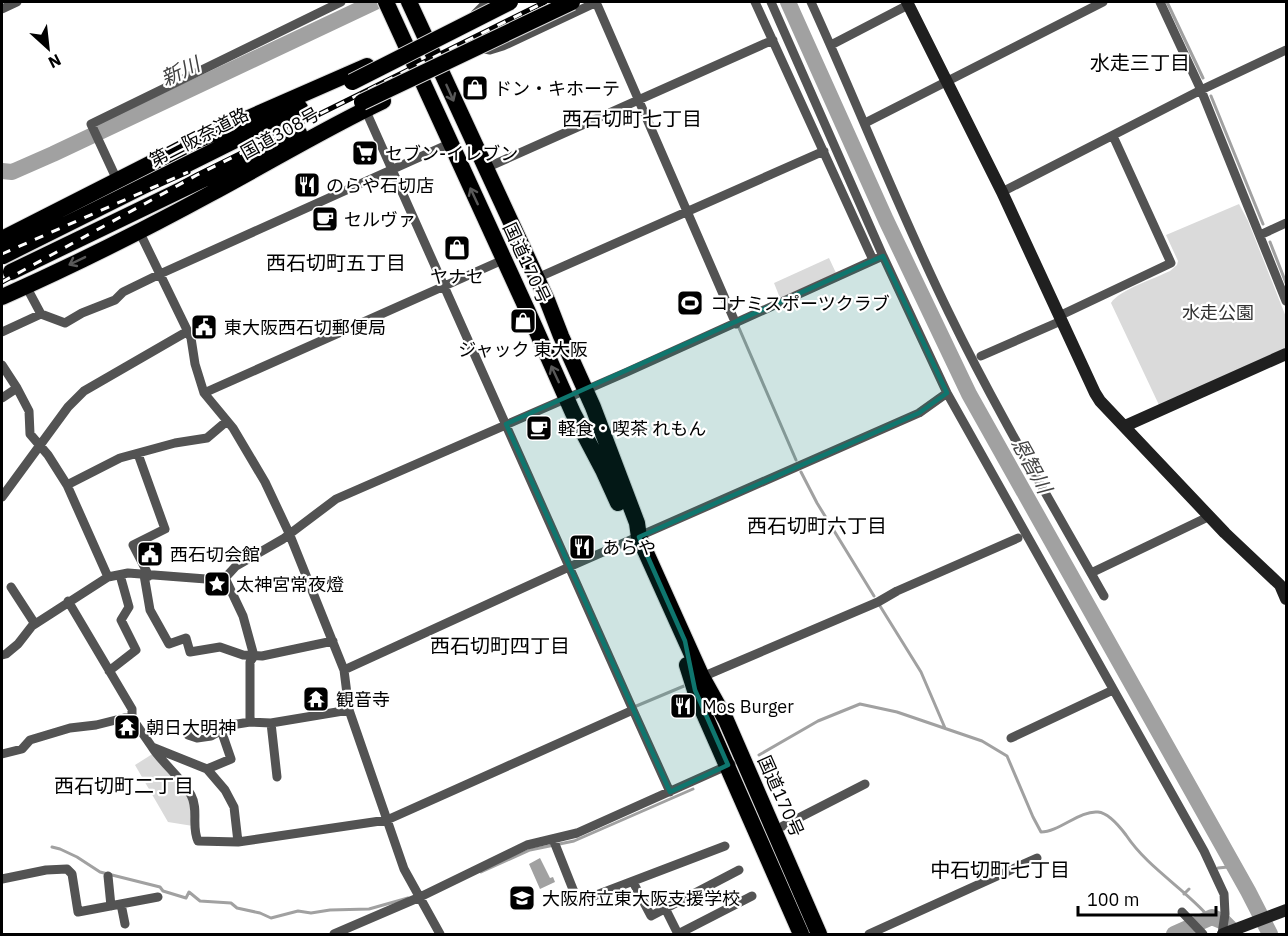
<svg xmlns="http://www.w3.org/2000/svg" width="1288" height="936" viewBox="0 0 1288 936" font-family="'IBM Plex Sans','Noto Sans JP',sans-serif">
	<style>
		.green { fill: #dadada }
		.water { fill: #a1a1a1 }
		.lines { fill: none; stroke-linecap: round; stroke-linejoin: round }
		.stream { stroke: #a1a1a1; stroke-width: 3 }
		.river { stroke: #a1a1a1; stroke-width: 16 }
		.highway-casing { stroke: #dbdbdb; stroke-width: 18 }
		.street { stroke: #535353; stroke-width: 9 }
		.secondary { stroke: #202020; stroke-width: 12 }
		.highway { stroke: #000; stroke-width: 16 }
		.rail-casing { stroke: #000; stroke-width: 5 }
		.rail { stroke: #fff; stroke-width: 3; stroke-dasharray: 9; stroke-linecap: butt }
		.highway-bridge-casing { stroke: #dbdbdb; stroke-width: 18; stroke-linecap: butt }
		.highway-bridge { stroke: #000; stroke-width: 16 }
		.oneway { stroke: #595959 }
		.marked { fill: #0f766e; fill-opacity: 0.2; stroke: #0f766e; stroke-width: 4.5; stroke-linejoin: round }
		.labels { text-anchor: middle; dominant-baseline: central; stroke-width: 4.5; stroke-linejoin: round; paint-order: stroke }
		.poi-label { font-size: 18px; fill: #000; stroke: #fff; text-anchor: start }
		.street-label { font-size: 18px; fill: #000; stroke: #fff }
		.park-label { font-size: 18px; fill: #313131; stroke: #fff }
		.neighbourhood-label { font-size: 20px; fill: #000; stroke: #fff }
		.water-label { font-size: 20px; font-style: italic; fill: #424242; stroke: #fff }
	</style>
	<rect width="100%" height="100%" fill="#fff"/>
	<path class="green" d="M1239,204L1248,221L1286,317V348L1159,405L1111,303C1119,290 1156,278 1170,271L1177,265L1178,261L1166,235Z
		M829,258L836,273L780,298L774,283Z
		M154,753L189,795L193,826L168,822L135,765Z"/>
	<path class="water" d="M540,858L550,878L553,877L555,882L540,889L529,864Z"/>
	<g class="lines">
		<path class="stream" d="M1167,2L1203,78
			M1211,96L1263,224
			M2,177L12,172
			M1270,242L1286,283
			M739,328L796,460
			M801,472L817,503L874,596
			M880,606L921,672L945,728
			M634,707L684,686
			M759,755L818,721L860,704L897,712L982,741L1007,756L1033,817L1041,832C1059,832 1080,810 1098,812C1109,813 1120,827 1126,835C1148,868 1184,888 1209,917
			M52,847L60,849L77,857L100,872L160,887L163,891L186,898L189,892L200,901L231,903L237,908L260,913L271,918L298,911L311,913L330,910L369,909L408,898
			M1218,868L1228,867L1236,869
			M481,872L530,850L574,841L693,789
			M1184,894L1189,889
			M1201,921L1208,924"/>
		<path class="river" d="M788,2L886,220L969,394L1248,891L1270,934
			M2,171L12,172L53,154L375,2
			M1174,934L1212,917L1224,922L1235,933"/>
		<defs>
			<path id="highway" d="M386,2L529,314L573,413L603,470L618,503
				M409,2L547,300L561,336L593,407L637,523L639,537L702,677L726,720L819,934
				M2,239L187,145L367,66
				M3,256L300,108
				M11,272L299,133
				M2,297C72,266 142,231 210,194C268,163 324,129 383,101
				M687,665L698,700L801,934"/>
		</defs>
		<use href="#highway" class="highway-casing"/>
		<path class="street" d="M596,2L736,324
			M755,2L873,260
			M771,2L883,256
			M811,2C858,105 899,211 949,313C996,410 1051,502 1104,596
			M1160,2L1201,90L1286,301
			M2,9L17,2
			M475,14L487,2
			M831,45L908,5
			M480,48L490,50L503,46L597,2
			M365,109L633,710
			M869,121L1103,2
			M486,168L773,40
			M117,180L91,124L341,2
			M1002,192L1201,90L1286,50
			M139,231L191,338L195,364L204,393L233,428L265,482L289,533L344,670L349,710L404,869L440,934
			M1260,235L1286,223
			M537,278L824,151
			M26,286L41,314L65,323L82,313L115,300L123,292L160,274L451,143
			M1059,316L1171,263L1113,136
			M2,332L41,314
			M981,356L1061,321
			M2,365L17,388L29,411L30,434L48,455L67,485L120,458L175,443L207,438L227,421
			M204,393L505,259
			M2,398L17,388
			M138,454L165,529L133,545L149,576
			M67,485L108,577
			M2,497L68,407L84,391L188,331
			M1091,573L1210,516
			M144,575L150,610L169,644L186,638L190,652L220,647L243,655L262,656L333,641
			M225,578L243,616L254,656L250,662V722
			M11,587L35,624
			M68,601L132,709V718L152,747L207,769L225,790L234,807L238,842L387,820L633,710L670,792
			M2,655L6,654L18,644L32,626L108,577L128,573L219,580L225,578L236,566L283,539L336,499L627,372L883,256L947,393L1204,851L1224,894L1225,914L1222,934
			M344,670L569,567L919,413L947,393
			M109,671L136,650L121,620L129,607L120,575
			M702,677L878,602L897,591L1018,538
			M271,723L277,777
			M188,735L197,738L211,736L231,725L250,722L271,723L349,710
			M1011,738L1113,690
			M152,747C163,764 181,777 191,795C199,810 191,826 198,841L238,842
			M2,754L22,749L30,740L70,728L96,725L124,718H132
			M207,769L231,759L221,730
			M783,826L865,784
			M553,839L578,902L725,846
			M108,876L111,906
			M2,879L46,870L67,869L72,874L78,912L158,897
			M633,882L651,916L739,870
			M121,904L125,924
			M665,908L678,934
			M1182,912L1203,934
			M334,934L420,897L527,845L577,833L731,764
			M678,934L752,896
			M869,934L1037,858"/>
		<path class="secondary" d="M907,2L1002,192L1095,393L1100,401L1225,533L1280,585L1286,599
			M1125,426L1286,354
			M1223,934L1286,910"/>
		<use href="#highway" class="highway"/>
		<defs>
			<path id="rail" d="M2,254L188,172
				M2,282L197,175L545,2"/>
		</defs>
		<use href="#rail" class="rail-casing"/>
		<use href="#rail" class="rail"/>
		<defs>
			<path id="highway-bridge" d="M352,82L510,2
				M362,102L572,2"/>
		</defs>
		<use href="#highway-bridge" class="highway-bridge-casing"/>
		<use href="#highway-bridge" class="highway-bridge"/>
	</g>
	<defs><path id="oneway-shaft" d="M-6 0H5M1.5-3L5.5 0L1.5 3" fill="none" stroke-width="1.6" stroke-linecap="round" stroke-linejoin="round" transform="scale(1.5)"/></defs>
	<g class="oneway">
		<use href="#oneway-shaft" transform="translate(450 93) rotate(66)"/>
		<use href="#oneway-shaft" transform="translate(474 196) rotate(-115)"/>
		<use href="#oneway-shaft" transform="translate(77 261) rotate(154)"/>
		<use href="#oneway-shaft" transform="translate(555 374) rotate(-115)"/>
	</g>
	<path class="marked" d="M883,256L947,393L919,413L639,537L685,641L695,690L728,765L670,792L506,424Z"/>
	<defs>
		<symbol id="shop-square" viewBox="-11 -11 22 22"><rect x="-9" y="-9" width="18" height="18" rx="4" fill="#000" stroke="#fff"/><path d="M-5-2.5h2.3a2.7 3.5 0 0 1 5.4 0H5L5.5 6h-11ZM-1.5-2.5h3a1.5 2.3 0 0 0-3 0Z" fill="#fff"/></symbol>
		<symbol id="supermarket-square" viewBox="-11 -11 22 22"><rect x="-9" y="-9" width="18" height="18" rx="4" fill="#000" stroke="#fff"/><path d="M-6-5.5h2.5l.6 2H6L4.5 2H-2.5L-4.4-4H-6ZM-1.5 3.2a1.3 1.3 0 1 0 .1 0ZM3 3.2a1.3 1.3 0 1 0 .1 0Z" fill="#fff"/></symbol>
		<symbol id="restaurant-square" viewBox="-11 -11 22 22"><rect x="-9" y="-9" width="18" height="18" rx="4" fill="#000" stroke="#fff"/><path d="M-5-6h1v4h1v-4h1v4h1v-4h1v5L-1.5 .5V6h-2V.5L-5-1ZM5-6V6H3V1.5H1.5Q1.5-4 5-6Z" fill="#fff"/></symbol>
		<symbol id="cafe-square" viewBox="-11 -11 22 22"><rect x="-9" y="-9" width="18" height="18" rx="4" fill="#000" stroke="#fff"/><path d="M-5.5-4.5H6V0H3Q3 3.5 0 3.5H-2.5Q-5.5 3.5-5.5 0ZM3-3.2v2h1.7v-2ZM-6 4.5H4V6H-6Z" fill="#fff"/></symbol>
		<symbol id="stadium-square" viewBox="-11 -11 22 22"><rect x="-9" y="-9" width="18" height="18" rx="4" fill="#000" stroke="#fff"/><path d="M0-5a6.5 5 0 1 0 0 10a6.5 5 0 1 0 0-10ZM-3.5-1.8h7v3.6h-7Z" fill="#fff"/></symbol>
		<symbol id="civic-square" viewBox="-11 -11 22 22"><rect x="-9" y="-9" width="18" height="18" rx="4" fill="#000" stroke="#fff"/><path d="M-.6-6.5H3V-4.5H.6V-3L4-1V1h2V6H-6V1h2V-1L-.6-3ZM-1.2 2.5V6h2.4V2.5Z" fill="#fff"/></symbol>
		<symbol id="sight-square" viewBox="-11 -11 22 22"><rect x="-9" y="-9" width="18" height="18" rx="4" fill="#000" stroke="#fff"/><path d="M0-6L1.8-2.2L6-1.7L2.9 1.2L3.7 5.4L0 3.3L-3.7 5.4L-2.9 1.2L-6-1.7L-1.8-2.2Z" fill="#fff"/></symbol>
		<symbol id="temple-square" viewBox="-11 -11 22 22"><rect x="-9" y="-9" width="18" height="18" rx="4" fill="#000" stroke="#fff"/><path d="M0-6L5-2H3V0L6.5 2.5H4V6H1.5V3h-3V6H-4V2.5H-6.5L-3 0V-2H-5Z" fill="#fff"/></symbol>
		<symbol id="school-square" viewBox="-11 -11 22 22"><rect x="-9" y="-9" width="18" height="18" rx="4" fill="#000" stroke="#fff"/><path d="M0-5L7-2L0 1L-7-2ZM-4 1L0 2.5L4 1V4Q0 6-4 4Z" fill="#fff"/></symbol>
	</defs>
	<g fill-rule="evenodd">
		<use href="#shop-square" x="460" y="73" width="30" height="30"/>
		<use href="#supermarket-square" x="350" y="138" width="30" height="30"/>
		<use href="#restaurant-square" x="292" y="170" width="30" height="30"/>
		<use href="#cafe-square" x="310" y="204" width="30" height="30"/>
		<use href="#shop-square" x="442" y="233" width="30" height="30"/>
		<use href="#stadium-square" x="675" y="288" width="30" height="30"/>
		<use href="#shop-square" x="508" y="306" width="30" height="30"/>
		<use href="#civic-square" x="189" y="312" width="30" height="30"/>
		<use href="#cafe-square" x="524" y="413" width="30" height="30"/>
		<use href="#restaurant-square" x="567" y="532" width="30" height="30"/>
		<use href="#civic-square" x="135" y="539" width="30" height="30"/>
		<use href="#sight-square" x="202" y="569" width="30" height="30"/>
		<use href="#temple-square" x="301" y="684" width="30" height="30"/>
		<use href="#restaurant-square" x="668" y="691" width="30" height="30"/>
		<use href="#temple-square" x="112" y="712" width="30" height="30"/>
		<use href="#school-square" x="507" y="883" width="30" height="30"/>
	</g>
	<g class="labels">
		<g class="poi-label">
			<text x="494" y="88">ドン・キホーテ</text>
			<text x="385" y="153">セブン-イレブン</text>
			<text x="326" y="185">のらや石切店</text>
			<text x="344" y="219">セルヴァ</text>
			<text x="457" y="276" text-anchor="middle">ヤナセ</text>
			<text x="710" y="303">コナミスポーツクラブ</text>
			<text x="224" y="327">東大阪西石切郵便局</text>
			<text x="523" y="349" text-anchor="middle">ジャック 東大阪</text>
			<text x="558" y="428">軽食・喫茶 れもん</text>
			<text x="602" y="547">あらや</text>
			<text x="170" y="554">西石切会館</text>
			<text x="236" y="584">太神宮常夜燈</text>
			<text x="336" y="699">観音寺</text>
			<text x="702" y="706">Mos Burger</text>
			<text x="146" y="727">朝日大明神</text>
			<text x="542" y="898">大阪府立東大阪支援学校</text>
		</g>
		<g class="street-label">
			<text transform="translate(280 133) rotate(-29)">国道308号</text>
			<text transform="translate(199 137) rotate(-27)">第二阪奈道路</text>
			<text transform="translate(527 263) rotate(65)">国道170号</text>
			<text transform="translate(781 796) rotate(66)">国道170号</text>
		</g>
		<g class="park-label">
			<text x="1218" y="312">水走公園</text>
		</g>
		<g class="neighbourhood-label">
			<text x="1140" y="62">水走三丁目</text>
			<text x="632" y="118">西石切町七丁目</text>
			<text x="336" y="262">西石切町五丁目</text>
			<text x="817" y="525">西石切町六丁目</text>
			<text x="500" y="645">西石切町四丁目</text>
			<text x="124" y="785">西石切町二丁目</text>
			<text x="1000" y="869">中石切町七丁目</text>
		</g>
		<g class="water-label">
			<text transform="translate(180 71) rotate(-25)">新川</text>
			<text transform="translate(1032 465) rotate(61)">恩智川</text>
		</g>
	</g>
	<rect width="1288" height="936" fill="none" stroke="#000000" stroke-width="6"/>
	<g transform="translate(48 48) rotate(153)" stroke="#ffffff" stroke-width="4.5" paint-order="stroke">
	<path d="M0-4.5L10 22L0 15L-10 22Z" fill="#000000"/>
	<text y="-9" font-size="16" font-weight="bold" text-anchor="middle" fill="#000000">N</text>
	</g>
	<path d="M1078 906v9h138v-9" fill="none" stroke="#000000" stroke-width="3"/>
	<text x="1087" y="906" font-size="18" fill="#000000" stroke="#ffffff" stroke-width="4.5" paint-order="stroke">100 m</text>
</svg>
